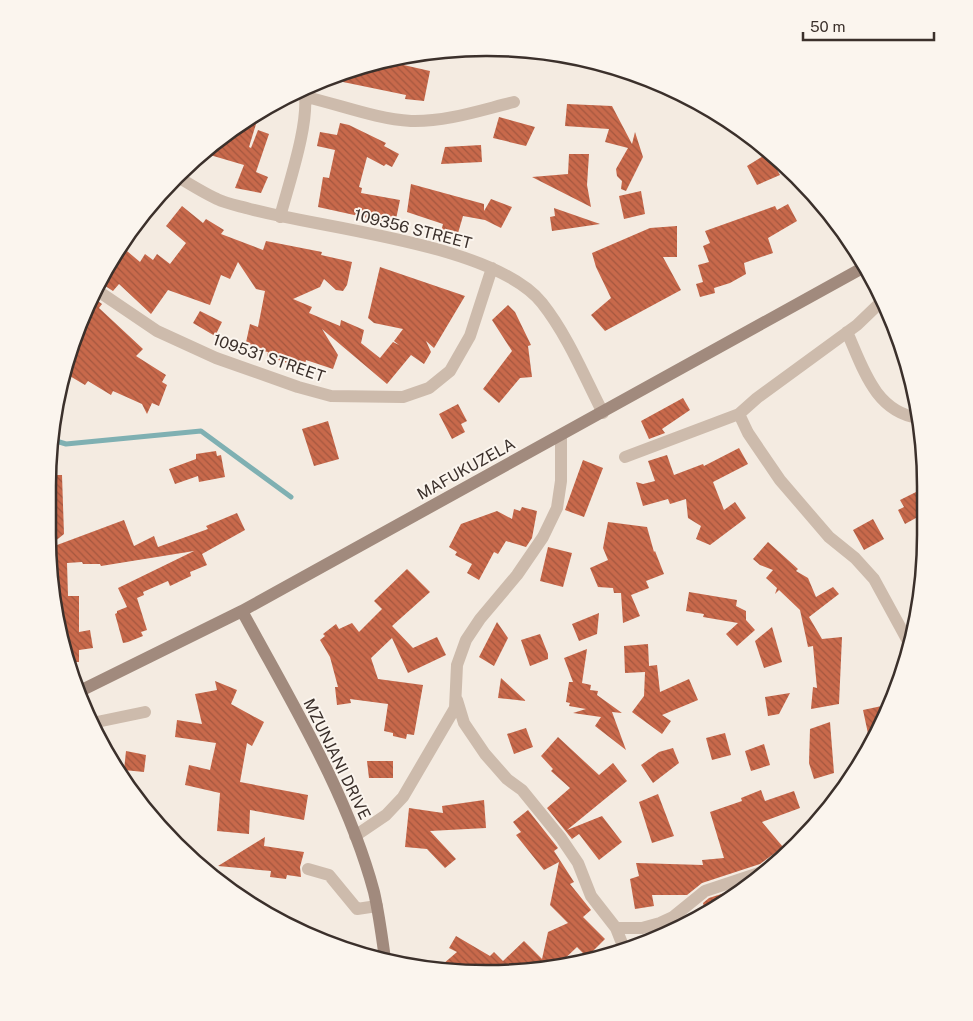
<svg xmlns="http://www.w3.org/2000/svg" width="973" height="1021" viewBox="0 0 973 1021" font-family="'Public Sans',sans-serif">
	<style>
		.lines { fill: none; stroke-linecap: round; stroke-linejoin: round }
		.stream { stroke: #7fb0b2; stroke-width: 5 }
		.building { fill: url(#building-back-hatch) }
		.minor { stroke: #cdbbac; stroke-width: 12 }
		.secondary { stroke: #a18a7d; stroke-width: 12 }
		.labels { text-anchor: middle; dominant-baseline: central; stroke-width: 4; stroke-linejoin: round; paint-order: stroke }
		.street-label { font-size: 16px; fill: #3b302b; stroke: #fbf5ee }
		.rim { fill: none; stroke: #3b302b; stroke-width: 2.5 }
	</style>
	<defs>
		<pattern id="building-back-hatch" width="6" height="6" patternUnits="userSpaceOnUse" patternTransform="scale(1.25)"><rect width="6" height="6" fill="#c8694b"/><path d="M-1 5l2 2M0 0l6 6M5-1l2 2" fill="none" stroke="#a4573f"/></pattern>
	</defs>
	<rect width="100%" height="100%" fill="#f4ebe1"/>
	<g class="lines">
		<path class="stream" d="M564,56L621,70
			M56,441L66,444L201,431L291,497"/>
	</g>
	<path class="building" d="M386,61L430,71L424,101L405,99L406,95L343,82L345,71L370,65L384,68Z
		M567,104L612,106L632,144L635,132L643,157L626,191L621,189L622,181L617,176L616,169L628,148L605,142L609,129L565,126Z
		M260,111L249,147L251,148L258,130L269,134L256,172L268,177L261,193L235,188L244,165L210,155L213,145Z
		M499,117L535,127L526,146L493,138Z
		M340,123L349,125L386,143L384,146L399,154L392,167L386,164L384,166L367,157L359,187L362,188L361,193L400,200L395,224L318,207L323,177L329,178L335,150L317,146L320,132L337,135Z
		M481,145L482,162L441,164L445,147Z
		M768,153L780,175L757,185L747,166Z
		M569,154H589L587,185L591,207L532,177L568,174Z
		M411,184L484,204V211L491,199L512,207L501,228L485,220L463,216L456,240L440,235L443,224L407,212Z
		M641,191L645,214L624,219L619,196Z
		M788,204L797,221L768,238L773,253L744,263L746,274L730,283L714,288L715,293L700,297L696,284L703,282L698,265L709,262L703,246L710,243L705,231L775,206L777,210Z
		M182,206L203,223L206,219L224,230L221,234L263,250L266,241L322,252L321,255L352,262L347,285L343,291L336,290L324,279L320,287L293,299L312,307L309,313L340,326L341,320L364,330L361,343L380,358L393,342L399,345L394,341L403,329L374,323L368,318L380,267L465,296L434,348L426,341L431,352L424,364L411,355L387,384L322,329L338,355L333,369L306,360L304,369L267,356L268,352L245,347L250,324L258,327L265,291L256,289L238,262L230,279L221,275L210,305L168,290L151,314L119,284L113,291L99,282L121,246L140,262L145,254L153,260L157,254L170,264L186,243L166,226Z
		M554,208L600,224L552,231L550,217L555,216Z
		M677,226V257H663L681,290L605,331L591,315L611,298L596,267L592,253L650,228Z
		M91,296L102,304L99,308L143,349L136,356L166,375L162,382L167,385L159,406L152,403L147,414L142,404L113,391L111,395L88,381L85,385L63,372L75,340L87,326L85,325L79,328Z
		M508,305L515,312L531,345L528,346L532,377L520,378L499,403L483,389L512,351L492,320Z
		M200,311L222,322L215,336L193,323Z
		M683,398L690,410L662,429L665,433L649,439L641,421Z
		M458,404L467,421L461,424L465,432L452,439L439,414Z
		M328,421L339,459L314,466L302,429Z
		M739,448L748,464L713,482L724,510L735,502L746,518L710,545L696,539L701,526L688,518L686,499L670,504L668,499L643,506L636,482L643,484L655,481L648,461L667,455L674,475L703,464L704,466Z
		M216,451L217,456L221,455L225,477L199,482L198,476L175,484L169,469L196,459V454Z
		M583,460L603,468L584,517L565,510Z
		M53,475H62L64,534L49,546L48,534Z
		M924,488L925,513L905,524L898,510L904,507L900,500Z
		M522,507L537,511L532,538L526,547L506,541L498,554L494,552L479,580L467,573L472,564L455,555L457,552L449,547L461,524L497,511L512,519L514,509L520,511Z
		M237,513L245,530L202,554L207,565L190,572L191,576L170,586L168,581L143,592L144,595L137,598L147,630L141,632L143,636L128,642L123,643L115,614L117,613V611L127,607L118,588L194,551L101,566L100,564H83L82,562L67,563L68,596H79V632L90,630L93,648L79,650V662H71L64,622L56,620L49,548L124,520L134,546L154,536L158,547L208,529L206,526Z
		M873,519L884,539L864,550L853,530Z
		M608,522L647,527L654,552L655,551L664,574L646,581L649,588L631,595L640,616L623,623L621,593H614L613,588L598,587L590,568L608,560L603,548Z
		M768,542L798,569L796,571L808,578L816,597L833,587L839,594L809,617L822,639L842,637L839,704L811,709L813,687L817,688L813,646L808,647L800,610L779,590L775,594L777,588L766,578L773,570L760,565L753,559Z
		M548,547L572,553L563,587L540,581Z
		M407,569L430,592L392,626L413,648L437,637L446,655L408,673L392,638L371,658L378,679L423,685L414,735L407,734L406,739L393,736V733L384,731L388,704L350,699L351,703L337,705L335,687H338L330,657L320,640L325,636L323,634L336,624L339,629L352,623L359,632L382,609L374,601Z
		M689,592L737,600L736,606L746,611V620L755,630L737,646L726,634L738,623L703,617L704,614L686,611Z
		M599,613L597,634L579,641L572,624Z
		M497,622L508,638L494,666L479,657Z
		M772,627L782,662L764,668L755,641Z
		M540,634L548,654V659L530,666L521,640Z
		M648,644L649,666L657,665L660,692L689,679L698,700L662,715L671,721L662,734L632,712L644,696L645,672L625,673L624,646Z
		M587,649L582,683L591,685L590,690L598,691L597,695L622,713L612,712L626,750L595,726L601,717L573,713L586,709L569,706L570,703L566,702L569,682H573L564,658Z
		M501,678L526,701L498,698Z
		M215,681L237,690L231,704L264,722L252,746L247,743L240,782L308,795L304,820L250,810L249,834L217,831L220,793L185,785L189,765L210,770L216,743L175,737L177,720L202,724L195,694L217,690Z
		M790,693L779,714L768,716L765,697Z
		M891,704L880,725L870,743L863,710Z
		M830,722L834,773L814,779L809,763L810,729Z
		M526,728L533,747L514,754L507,734Z
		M725,733L731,755L712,760L706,738Z
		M558,737L599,775L613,763L627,781L567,830L602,816L622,842L599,860L579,834L572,839L547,808L570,788L551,771L553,769L541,756Z
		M764,744L770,765L751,771L745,751Z
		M673,748L679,763L653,783L641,765L659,752Z
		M126,751L146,755L144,772L124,770Z
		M367,761H393V778H369Z
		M761,790L765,801L794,791L800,808L762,822L783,847L760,864L702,883L687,895H652L654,906L635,909L630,879L639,876L636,863L703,865L702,860L724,858L710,812L742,801L741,798Z
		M658,794L674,836L652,843L639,802Z
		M484,800L486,828L430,831L456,859L445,868L427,849L405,847L409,808L443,813L442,806Z
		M528,810L558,848L554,851L574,882L570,884L591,910L583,917L605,939L587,957L577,947L556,967L544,970H436L457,952L449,948L456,936L490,956L494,952L503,961L524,941L542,959L548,932L568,923L550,905L559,862L544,870L516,835L521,832L513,822Z
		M265,837L264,846L304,852L300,867L301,877L287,875L286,879L270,877L271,871L218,866Z
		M746,886L725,901L704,907L703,903L709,898Z"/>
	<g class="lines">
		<path class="minor" d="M306,97C341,105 376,119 411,121C446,122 481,110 514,102
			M178,177C191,185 204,193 217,199C227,204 240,206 250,209C324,229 495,244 542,303C568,336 584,376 603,413
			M280,217C288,186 311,120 304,90
			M95,289L157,331L216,358L298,387L331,396L403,397L429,388L450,371L470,336L492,268
			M882,301L857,325L757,398L739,414L748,433L780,480L829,537L855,558L874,579L910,645
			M847,332C863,368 875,412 919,418
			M625,457L739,414
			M457,700L464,723L485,754L507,779L522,790L561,838L578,863L591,896L616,928L625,951
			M92,723L145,712
			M355,836L386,815L403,797L455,708L457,665L466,640L480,619L517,575L543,537L557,508L561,481V436
			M308,869L329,875L357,909L377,906
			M616,928H642L660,923L673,917L705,891L768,870"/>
		<path class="secondary" d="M242,611C291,702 347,792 374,892C379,914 382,937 385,959
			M78,692L242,611L866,266"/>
	</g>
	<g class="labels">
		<g class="street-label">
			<text transform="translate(413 229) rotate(14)">109356 STREET</text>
			<text transform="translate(269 358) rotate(19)">109531 STREET</text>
			<text transform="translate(466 469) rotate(-29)">MAFUKUZELA</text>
			<text transform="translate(337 759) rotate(64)">MZUNJANI DRIVE</text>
		</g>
	</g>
	<path d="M0 0H973V1021H0ZM486 56H487A430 430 0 0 1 917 486V535A430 430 0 0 1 487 965H486A430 430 0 0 1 56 535V486A430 430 0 0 1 486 56Z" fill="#fbf5ee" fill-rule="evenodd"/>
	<path class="rim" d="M486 56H487A430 430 0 0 1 917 486V535A430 430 0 0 1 487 965H486A430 430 0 0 1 56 535V486A430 430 0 0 1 486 56Z"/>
	<path d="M803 32v8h131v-8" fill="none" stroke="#3b302b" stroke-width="2.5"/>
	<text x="810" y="32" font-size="15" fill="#3b302b" stroke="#fbf5ee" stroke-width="4" paint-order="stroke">50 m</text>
</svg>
